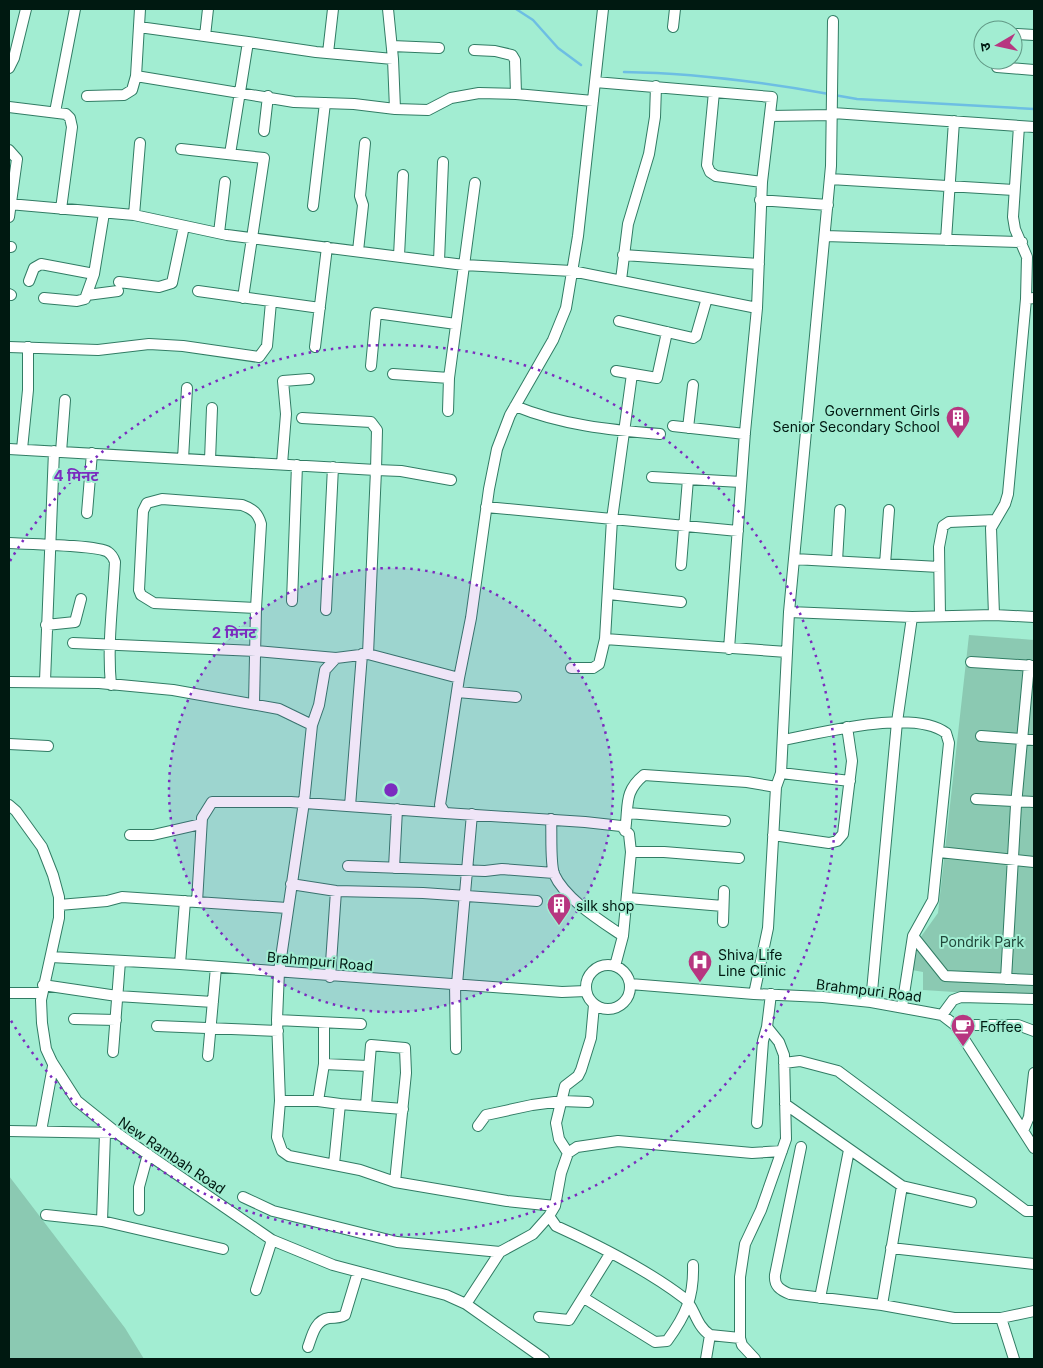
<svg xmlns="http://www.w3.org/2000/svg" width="1043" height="1368" viewBox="0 0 1043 1368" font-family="Inter,'Noto Sans Devanagari',sans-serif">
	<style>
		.green { fill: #8bc9b2 }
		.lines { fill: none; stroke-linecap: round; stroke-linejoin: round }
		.stream { stroke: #6dbee3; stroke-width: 2.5 }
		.minor-casing { stroke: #317c64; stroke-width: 12 }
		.minor { stroke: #fff; stroke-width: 10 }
		.ring { fill: none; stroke: #7b2cbf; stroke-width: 2.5; stroke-dasharray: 2.5 5 }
		.labels { text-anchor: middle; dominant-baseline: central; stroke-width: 4; stroke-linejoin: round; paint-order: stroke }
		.poi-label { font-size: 14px; fill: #001911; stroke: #a2edd2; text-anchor: start }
		.park-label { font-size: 14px; fill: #20473a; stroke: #a2edd2 }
		.street-label { font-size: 14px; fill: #001911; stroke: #a2edd2 }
		.centre { fill: #7b2cbf; stroke: #a2edd2; stroke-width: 2.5 }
		.ring-label { font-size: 15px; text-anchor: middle; font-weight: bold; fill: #7b2cbf; stroke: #a2edd2; stroke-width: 4; stroke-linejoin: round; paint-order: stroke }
	</style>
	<rect width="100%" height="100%" fill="#a2edd2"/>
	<path class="green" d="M969,635L1034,640V997L923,990V972L912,970L920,938L938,913Z
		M9,1176L125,1328L144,1359H9Z"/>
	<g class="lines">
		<path class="stream" d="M516,9L533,20L558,48L581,65
			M624,72C693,73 762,82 829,94
			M834,95L857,99L1034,109"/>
		<defs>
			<path id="minor" d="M603,9L578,236L566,308L553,340L510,415L497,449L489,489L471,618L459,678L440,805L445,813L585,822L621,826L629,834L631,852L623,936L615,966
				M139,27L248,42
				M673,27L675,9
				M1017,34L1034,35
				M205,36L208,9
				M392,46L439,48
				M474,50L495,51L512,55L515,60L516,94
				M328,53L333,9
				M997,67L1034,70
				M9,68L14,58L26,9
				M136,76L294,102L354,104L395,109L393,59
				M595,82L772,97L762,182
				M714,92L707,165L710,172L716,176L762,182L757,308L745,432L729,649
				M87,96L124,95L132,90L136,76L140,9
				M9,107L66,114L70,118L72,127L61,209
				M395,109L428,110L451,98L479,93L516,94L593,101
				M55,112L75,9
				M833,113L1034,127
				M770,116L833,115
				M1019,126L1013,217L1015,229L1027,257L1026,299
				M264,131L268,96
				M181,149L264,158L243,298
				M9,150L17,159L9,217
				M230,154L248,42L316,52L393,59L388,9
				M830,179L1014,190
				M760,200L828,205
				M9,204L134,215L227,235L464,265L572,271L757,308
				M313,206L325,103
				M134,215L140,143
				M219,233L225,182
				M825,236L1022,242
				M946,240L954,121
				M9,247H11
				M358,251L363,205L360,196L365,143
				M623,255L759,264
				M399,256L403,175
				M439,261L443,162
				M621,280L628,224L649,154L655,117L656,86
				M29,281L34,268L41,264L94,274
				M119,282L159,287L172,283L184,226
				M198,291L320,308
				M9,294L11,295
				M87,295L118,291
				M44,298L77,301L85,299L94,274L104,213
				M619,321L693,338L696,336L707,298
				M9,347L98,350L149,344L183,346L259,357L267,346L271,302
				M315,347L327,247
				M371,366L376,313L456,324
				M616,371L657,378L667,332
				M393,374L449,378
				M515,406C561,425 610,430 660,434
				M448,411L449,378L475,183
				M302,418L371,422L377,430L376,470L401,471L451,480
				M673,426L745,434
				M688,428L693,385
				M9,449L376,470L368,654
				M22,449L28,390V347
				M61,452L65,400
				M183,459L187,388
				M210,460L212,408
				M282,464L286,414L283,381L309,379
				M652,477L741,482
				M486,507L738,531
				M87,513L92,453
				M9,543C25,544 98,545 108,552C111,554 114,559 115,562C113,603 107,644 111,685
				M794,559L939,567
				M837,561L840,510
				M885,564L889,510
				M681,565L688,479
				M609,594L681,602
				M292,601L297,465
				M326,610L333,467
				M789,612L912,617L994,615L1034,617
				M994,615L991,528L1005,504L1008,494L1026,299L1034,298
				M940,616L939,547L943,526L949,522L995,520
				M46,625L75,622L81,599
				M605,639L787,652
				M73,643L256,651L336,658
				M971,662L1034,666
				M571,668H593L599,664L605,639L612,519L632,374
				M45,681L54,451
				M9,682L99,683L173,690L279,709L312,725
				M457,692L516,697
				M254,704L256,608L154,603L141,595L139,590L143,511L147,503L162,499L242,505C253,509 258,513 261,524L256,608
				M981,736L1034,740
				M783,740C822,733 914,708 946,733L949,743L933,900L913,936L902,1007
				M9,744L48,746
				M781,773L850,781
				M976,799L1034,802
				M9,805L16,811L42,847L53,875L59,897V918L41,1000L42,1023L46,1049L52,1062L77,1101L117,1133L272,1240L333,1265L446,1295L466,1304L544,1359
				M350,806L362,654
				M628,813L725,821
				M551,819C552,833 550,862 554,874C565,899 601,921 623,936
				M625,831C629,806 623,792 644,775L747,782L776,787L781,773L789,612L831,166L833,21
				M130,835H153L201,824
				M773,835L829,843L837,841L843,834L852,761L847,727
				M631,852H664L739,858
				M939,852L1034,862
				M348,866L485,871L502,869L554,873
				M394,868L397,809
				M291,884L336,891L423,893L537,901
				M628,898L723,906
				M197,902L202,818L212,802H291L445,813
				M59,905L107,901L122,897L287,908
				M723,922L724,891
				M913,936L945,976L1034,980
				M51,957L180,964L562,992L586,991
				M180,964L185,901
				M586 987a22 22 0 1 1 44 0a22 22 0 1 1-44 0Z
				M330,977L336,891
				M1006,979L1016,805L1029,665
				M455,984L456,1049
				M457,984L472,814
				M630,984L754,994L823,997L871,1002L942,1015L955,1025L1034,1148
				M43,985L117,996L213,1002
				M9,993H42
				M754,994L768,928L776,787
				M871,1002L897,722L912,617
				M942,1015L953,1000L961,997L1034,999
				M74,1019L116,1020
				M277,1020L280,1101L277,1137L282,1151L289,1156L360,1170L395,1182
				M324,1023V1064L368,1066
				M361,1024L277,1020L279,971L304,802L312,725L319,705L325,670L336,658L368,654L459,678
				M955,1025H1018L1034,1031
				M157,1026L278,1031
				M113,1052L120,961
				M208,1056L216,967
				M784,1063L800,1061L838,1071L1026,1211H1034
				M324,1064L318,1101L340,1104
				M280,1101H318
				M785,1104L902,1186L971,1202
				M366,1105L371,1045L405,1048L406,1073L395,1182L507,1201L555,1206
				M757,1123L763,1041L767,1027
				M478,1126L486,1115L532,1105L562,1101L588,1102
				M9,1131L117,1133
				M41,1131L53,1066
				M1023,1131L1029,1117L1034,1073
				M801,1147L775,1275C774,1286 780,1290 790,1294L882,1305L954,1318H1001L1014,1359
				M568,1153L559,1139L556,1123L565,1086L578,1076L581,1070L591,1038L594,1005
				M334,1164L340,1104L403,1109
				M243,1197L273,1211L397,1242L500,1252
				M139,1210V1187L148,1154
				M46,1215L102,1221L223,1249
				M549,1216L556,1226C600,1246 646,1269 684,1298C694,1305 695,1325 710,1335L706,1359
				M102,1221L105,1134
				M891,1248L1034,1264
				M256,1290L272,1240
				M584,1298L655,1342L667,1341C686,1315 694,1297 693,1265
				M820,1298L849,1150
				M466,1304L500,1252L533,1234L549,1216L555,1206L561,1173L568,1153L577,1147L618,1141L752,1153L782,1151
				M882,1305L902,1186
				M539,1317L569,1320L610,1254
				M1001,1318L1034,1311
				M710,1335L740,1338
				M308,1347C312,1336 315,1320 329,1318C335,1318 340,1318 345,1315L358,1272
				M755,1359L742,1345L740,1338V1277L745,1244L761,1210L786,1139L784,1055L779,1042L767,1027L771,994"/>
		</defs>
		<use href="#minor" class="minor-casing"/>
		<use href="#minor" class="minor"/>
	</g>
	<circle cx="391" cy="790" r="222" fill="#7b2cbf" fill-opacity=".12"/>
	<g class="ring">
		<circle cx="391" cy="790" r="222"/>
		<path d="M10 561A445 445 0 1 1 10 1019"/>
	</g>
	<defs>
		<symbol id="building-pin" viewBox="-11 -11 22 30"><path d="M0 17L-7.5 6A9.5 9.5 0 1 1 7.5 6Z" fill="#b73680" stroke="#a2edd2"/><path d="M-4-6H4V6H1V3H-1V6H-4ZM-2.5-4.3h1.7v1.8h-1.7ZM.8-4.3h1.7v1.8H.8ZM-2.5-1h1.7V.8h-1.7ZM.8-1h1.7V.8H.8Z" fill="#fff"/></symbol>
		<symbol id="hospital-pin" viewBox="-11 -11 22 30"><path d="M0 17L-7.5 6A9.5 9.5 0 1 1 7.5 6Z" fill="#b73680" stroke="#a2edd2"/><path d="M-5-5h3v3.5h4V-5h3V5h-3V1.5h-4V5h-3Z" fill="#fff"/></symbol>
		<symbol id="cafe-pin" viewBox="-11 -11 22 30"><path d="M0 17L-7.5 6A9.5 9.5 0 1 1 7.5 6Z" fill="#b73680" stroke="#a2edd2"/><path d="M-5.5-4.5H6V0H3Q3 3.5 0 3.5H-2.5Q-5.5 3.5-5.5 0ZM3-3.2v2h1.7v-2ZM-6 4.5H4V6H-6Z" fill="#fff"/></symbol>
	</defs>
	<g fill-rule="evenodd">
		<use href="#building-pin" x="944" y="404" width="28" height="38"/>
		<use href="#building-pin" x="545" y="891" width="28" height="38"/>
		<use href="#hospital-pin" x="686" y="948" width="28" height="38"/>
		<use href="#cafe-pin" x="949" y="1012" width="28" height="38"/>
	</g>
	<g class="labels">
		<g class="poi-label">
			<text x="940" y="410" text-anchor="end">Government Girls<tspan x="940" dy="16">Senior Secondary School</tspan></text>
			<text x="576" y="905">silk shop</text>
			<text x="718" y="954">Shiva Life<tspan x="718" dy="16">Line Clinic</tspan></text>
			<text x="980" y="1026">Foffee</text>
		</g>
		<g class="park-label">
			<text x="982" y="941">Pondrik Park</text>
		</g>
		<g class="street-label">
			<text transform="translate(320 961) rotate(5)">Brahmpuri Road</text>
			<text transform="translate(869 990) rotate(7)">Brahmpuri Road</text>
			<text transform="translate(172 1155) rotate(34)">New Rambah Road</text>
		</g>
	</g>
	<circle cx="391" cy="790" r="8" class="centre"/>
	<g class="ring-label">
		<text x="76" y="481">4 मिनट</text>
		<text x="234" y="638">2 मिनट</text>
	</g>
	<rect width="1043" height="1368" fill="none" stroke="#001911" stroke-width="20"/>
	<g transform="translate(998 45) rotate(261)"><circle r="24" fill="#a2edd2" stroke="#619885"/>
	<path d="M0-4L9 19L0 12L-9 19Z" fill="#b73680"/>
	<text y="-8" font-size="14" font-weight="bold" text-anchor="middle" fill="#001911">उ</text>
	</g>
</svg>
